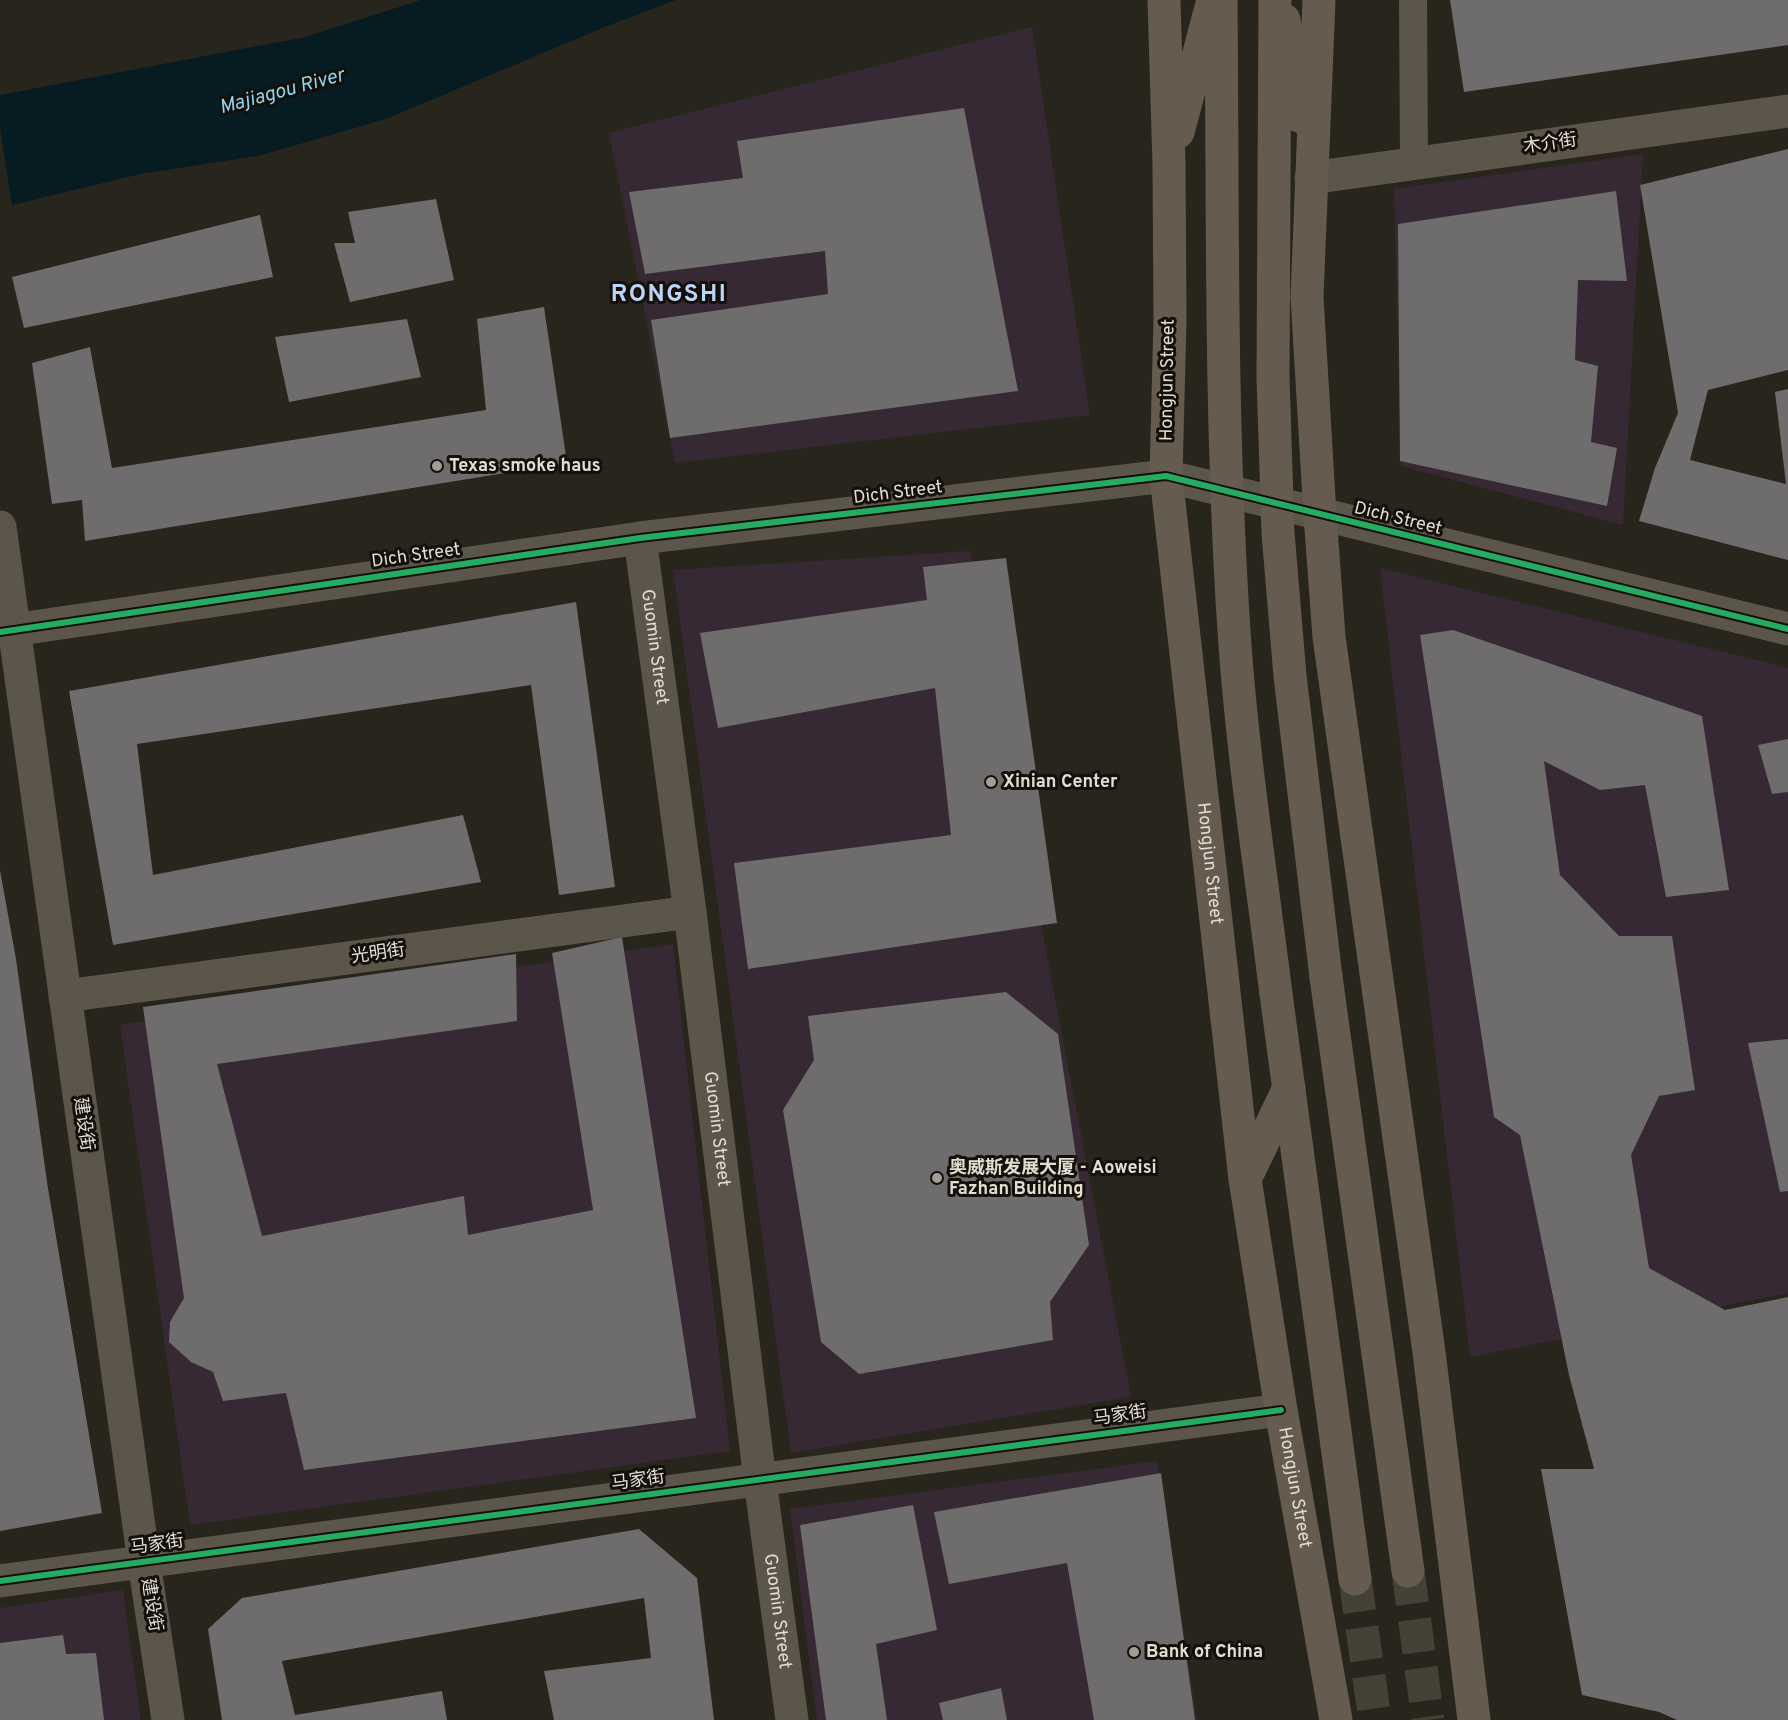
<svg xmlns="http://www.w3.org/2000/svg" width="1788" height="1720" viewBox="0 0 1788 1720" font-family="Overpass,'Noto Sans SC',sans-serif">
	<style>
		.commercial { fill: #362933 }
		.water { fill: #071b23 }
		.building { fill: #6e6c6c }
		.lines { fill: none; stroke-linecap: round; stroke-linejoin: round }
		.primary-tunnel { stroke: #444137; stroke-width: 33; stroke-dasharray: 33 16; stroke-linecap: butt }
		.minor { stroke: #5c554a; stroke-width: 28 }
		.tertiary { stroke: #5c554a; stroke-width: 33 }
		.primary { stroke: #655c4f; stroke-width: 33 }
		.primary-bridge { stroke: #655c4f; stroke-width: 33 }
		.cycleway-casing { stroke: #141009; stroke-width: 10 }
		.cycleway { stroke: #26ab63; stroke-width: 6 }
		.poi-dot { fill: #a19d93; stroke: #141009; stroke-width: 2 }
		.labels { text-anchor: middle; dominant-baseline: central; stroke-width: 6; stroke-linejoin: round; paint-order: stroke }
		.street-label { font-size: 18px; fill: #e2ddd3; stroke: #141009 }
		.poi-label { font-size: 18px; font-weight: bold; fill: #e2ddd3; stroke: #141009; text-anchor: start }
		.water-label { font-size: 20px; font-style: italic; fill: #8ad4f7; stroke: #141009 }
		.district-label { font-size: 24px; font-weight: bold; letter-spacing: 1.5px; fill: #bbd4fa; stroke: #141009 }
	</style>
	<rect width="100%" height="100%" fill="#28251c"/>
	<path class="commercial" d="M1032,27L1090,415L675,463L609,133Z
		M1643,154L1623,525L1401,466L1394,189Z
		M970,551L1131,1397L791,1453L673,570Z
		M1380,568L1788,668V1293L1470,1357Z
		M673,944L730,1451L190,1525L120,1025Z
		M1157,1461L1197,1720H817L790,1509Z
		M123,1590L141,1720H0V1608Z"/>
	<path class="water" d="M421,0H676L607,26L386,119L258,156L140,174L12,205L0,128V95L305,37Z"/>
	<path class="building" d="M1450,0H1788V45L1464,92Z
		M964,108L1018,391L670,438L651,320L828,294L825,251L645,274L629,192L743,178L737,141Z
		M1788,149V370L1708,390L1690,460L1786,484L1775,392L1788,389V560L1639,521L1655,468L1678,413L1640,185Z
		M1616,191L1627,281L1578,280L1575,360L1598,366L1591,442L1617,448L1607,506L1400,461L1398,224Z
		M436,199L454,280L350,302L334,243H355L348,212Z
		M260,215L273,277L24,328L12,277Z
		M544,307L567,463L85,541L82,500L52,504L32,363L90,347L112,468L486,410L477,319Z
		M407,319L421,377L289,402L275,337Z
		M1006,558L1057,923L748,969L734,863L951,835L935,688L718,728L700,633L927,600L923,567Z
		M576,602L615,887L559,895L531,685L137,744L153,875L463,815L481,882L113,945L69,691Z
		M1453,630L1702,716L1729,890L1666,897L1645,785L1600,790L1544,761L1560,875L1619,936H1672L1695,1090L1659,1096L1631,1155L1649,1268L1725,1310L1788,1297V1720H1677L1659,1712L1582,1695L1541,1469H1594L1569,1375L1520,1135L1494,1117L1420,635Z
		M1788,739V792L1772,794L1758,745Z
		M0,870L16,959L47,1182L102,1513L0,1531Z
		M622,937L696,1418L304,1470L286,1393L223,1401L213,1372L191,1362L169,1342L170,1322L184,1298L143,1007L516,954L517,1021L217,1064L262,1236L464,1196L468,1235L593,1210L552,953Z
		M1006,992L1058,1034L1089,1245L1050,1302L1053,1340L859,1374L821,1342L783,1110L814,1060L808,1016Z
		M1788,1039V1191L1780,1192L1748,1043Z
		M1161,1473L1195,1720H1094L1067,1563L949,1584L934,1512Z
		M913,1505L937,1630L876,1644L887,1720H826L800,1525Z
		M639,1529L697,1578L714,1720H554L544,1671L651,1658L644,1598L282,1661L295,1715L442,1691L447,1720H222L208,1629L242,1598Z
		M63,1635L66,1654L96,1653L104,1720H0V1643Z
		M1001,1688L1007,1720H943L939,1703Z"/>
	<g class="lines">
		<path class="primary-tunnel" d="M1408,1571L1428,1720
			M1355,1579L1375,1720"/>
		<path class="minor" d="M1413,0L1414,163"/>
		<g class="tertiary">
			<path d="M1311,178L1788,111"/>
			<path d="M0,527L144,1562L168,1720"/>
			<path id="s1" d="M640,538L690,912L760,1480L792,1720"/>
			<path d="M0,632L640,538L1166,476L1788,629"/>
			<path d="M65,996L690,912"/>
			<path d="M0,1581L1281,1410"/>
		</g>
		<g class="primary">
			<path id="s2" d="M1164,0L1169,165L1170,320L1166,476L1245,1179L1281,1410L1336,1720"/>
			<path d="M1319,0L1307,297L1320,515L1329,637L1429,1352L1474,1720"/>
			<path d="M1284,20L1301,117"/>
			<path d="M1178,132L1213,0"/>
			<path d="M1326,977L1408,1571"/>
			<path d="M1276,994L1355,1579"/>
			<path d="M1245,1179L1289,1088"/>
		</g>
		<path class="primary-bridge" d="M1221,0C1223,210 1220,421 1234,631C1242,752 1261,873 1276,994
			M1275,0L1273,377L1278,533L1290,676L1326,977"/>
		<defs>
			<path id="cycleway" d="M0,632L640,538L1166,476L1788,629
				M0,1581L1281,1410"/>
		</defs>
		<use href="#cycleway" class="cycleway-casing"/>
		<use href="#cycleway" class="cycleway"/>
	</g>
	<g class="poi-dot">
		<circle cx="437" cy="466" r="6"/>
		<circle cx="991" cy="782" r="6"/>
		<circle cx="937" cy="1178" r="6"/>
		<circle cx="1134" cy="1652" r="6"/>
	</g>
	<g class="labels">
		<g class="street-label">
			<text transform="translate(1550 144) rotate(-8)">木介街</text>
			<text transform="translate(1168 380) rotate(-89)">Hongjun Street</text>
			<text transform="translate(898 493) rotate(-7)">Dich Street</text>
			<text transform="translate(1398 519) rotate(14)">Dich Street</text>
			<text transform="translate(416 556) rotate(-8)">Dich Street</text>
			<text stroke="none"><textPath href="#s1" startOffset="110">Guomin Street</textPath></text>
			<text stroke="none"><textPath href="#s2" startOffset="866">Hongjun Street</textPath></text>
			<text transform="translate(378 954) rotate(-8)">光明街</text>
			<text transform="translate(83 1124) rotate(82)">建设街</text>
			<text stroke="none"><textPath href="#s1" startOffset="596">Guomin Street</textPath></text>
			<text transform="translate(1120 1416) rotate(-8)">马家街</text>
			<text transform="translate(638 1481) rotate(-8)">马家街</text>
			<text stroke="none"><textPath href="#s2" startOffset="1496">Hongjun Street</textPath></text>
			<text transform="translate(157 1545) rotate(-8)">马家街</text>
			<text transform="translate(151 1605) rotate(81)">建设街</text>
			<text stroke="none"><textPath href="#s1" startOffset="1082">Guomin Street</textPath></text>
		</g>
		<g class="poi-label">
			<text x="449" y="466">Texas smoke haus</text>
			<text x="1003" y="782">Xinian Center</text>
			<text x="949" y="1168">奥威斯发展大厦 - Aoweisi<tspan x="949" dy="21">Fazhan Building</tspan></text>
			<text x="1146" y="1652">Bank of China</text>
		</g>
		<g class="water-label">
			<text transform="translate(282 92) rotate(-15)">Majiagou River</text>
		</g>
		<g class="district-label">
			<text x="669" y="295">RONGSHI</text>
		</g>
	</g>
</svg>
